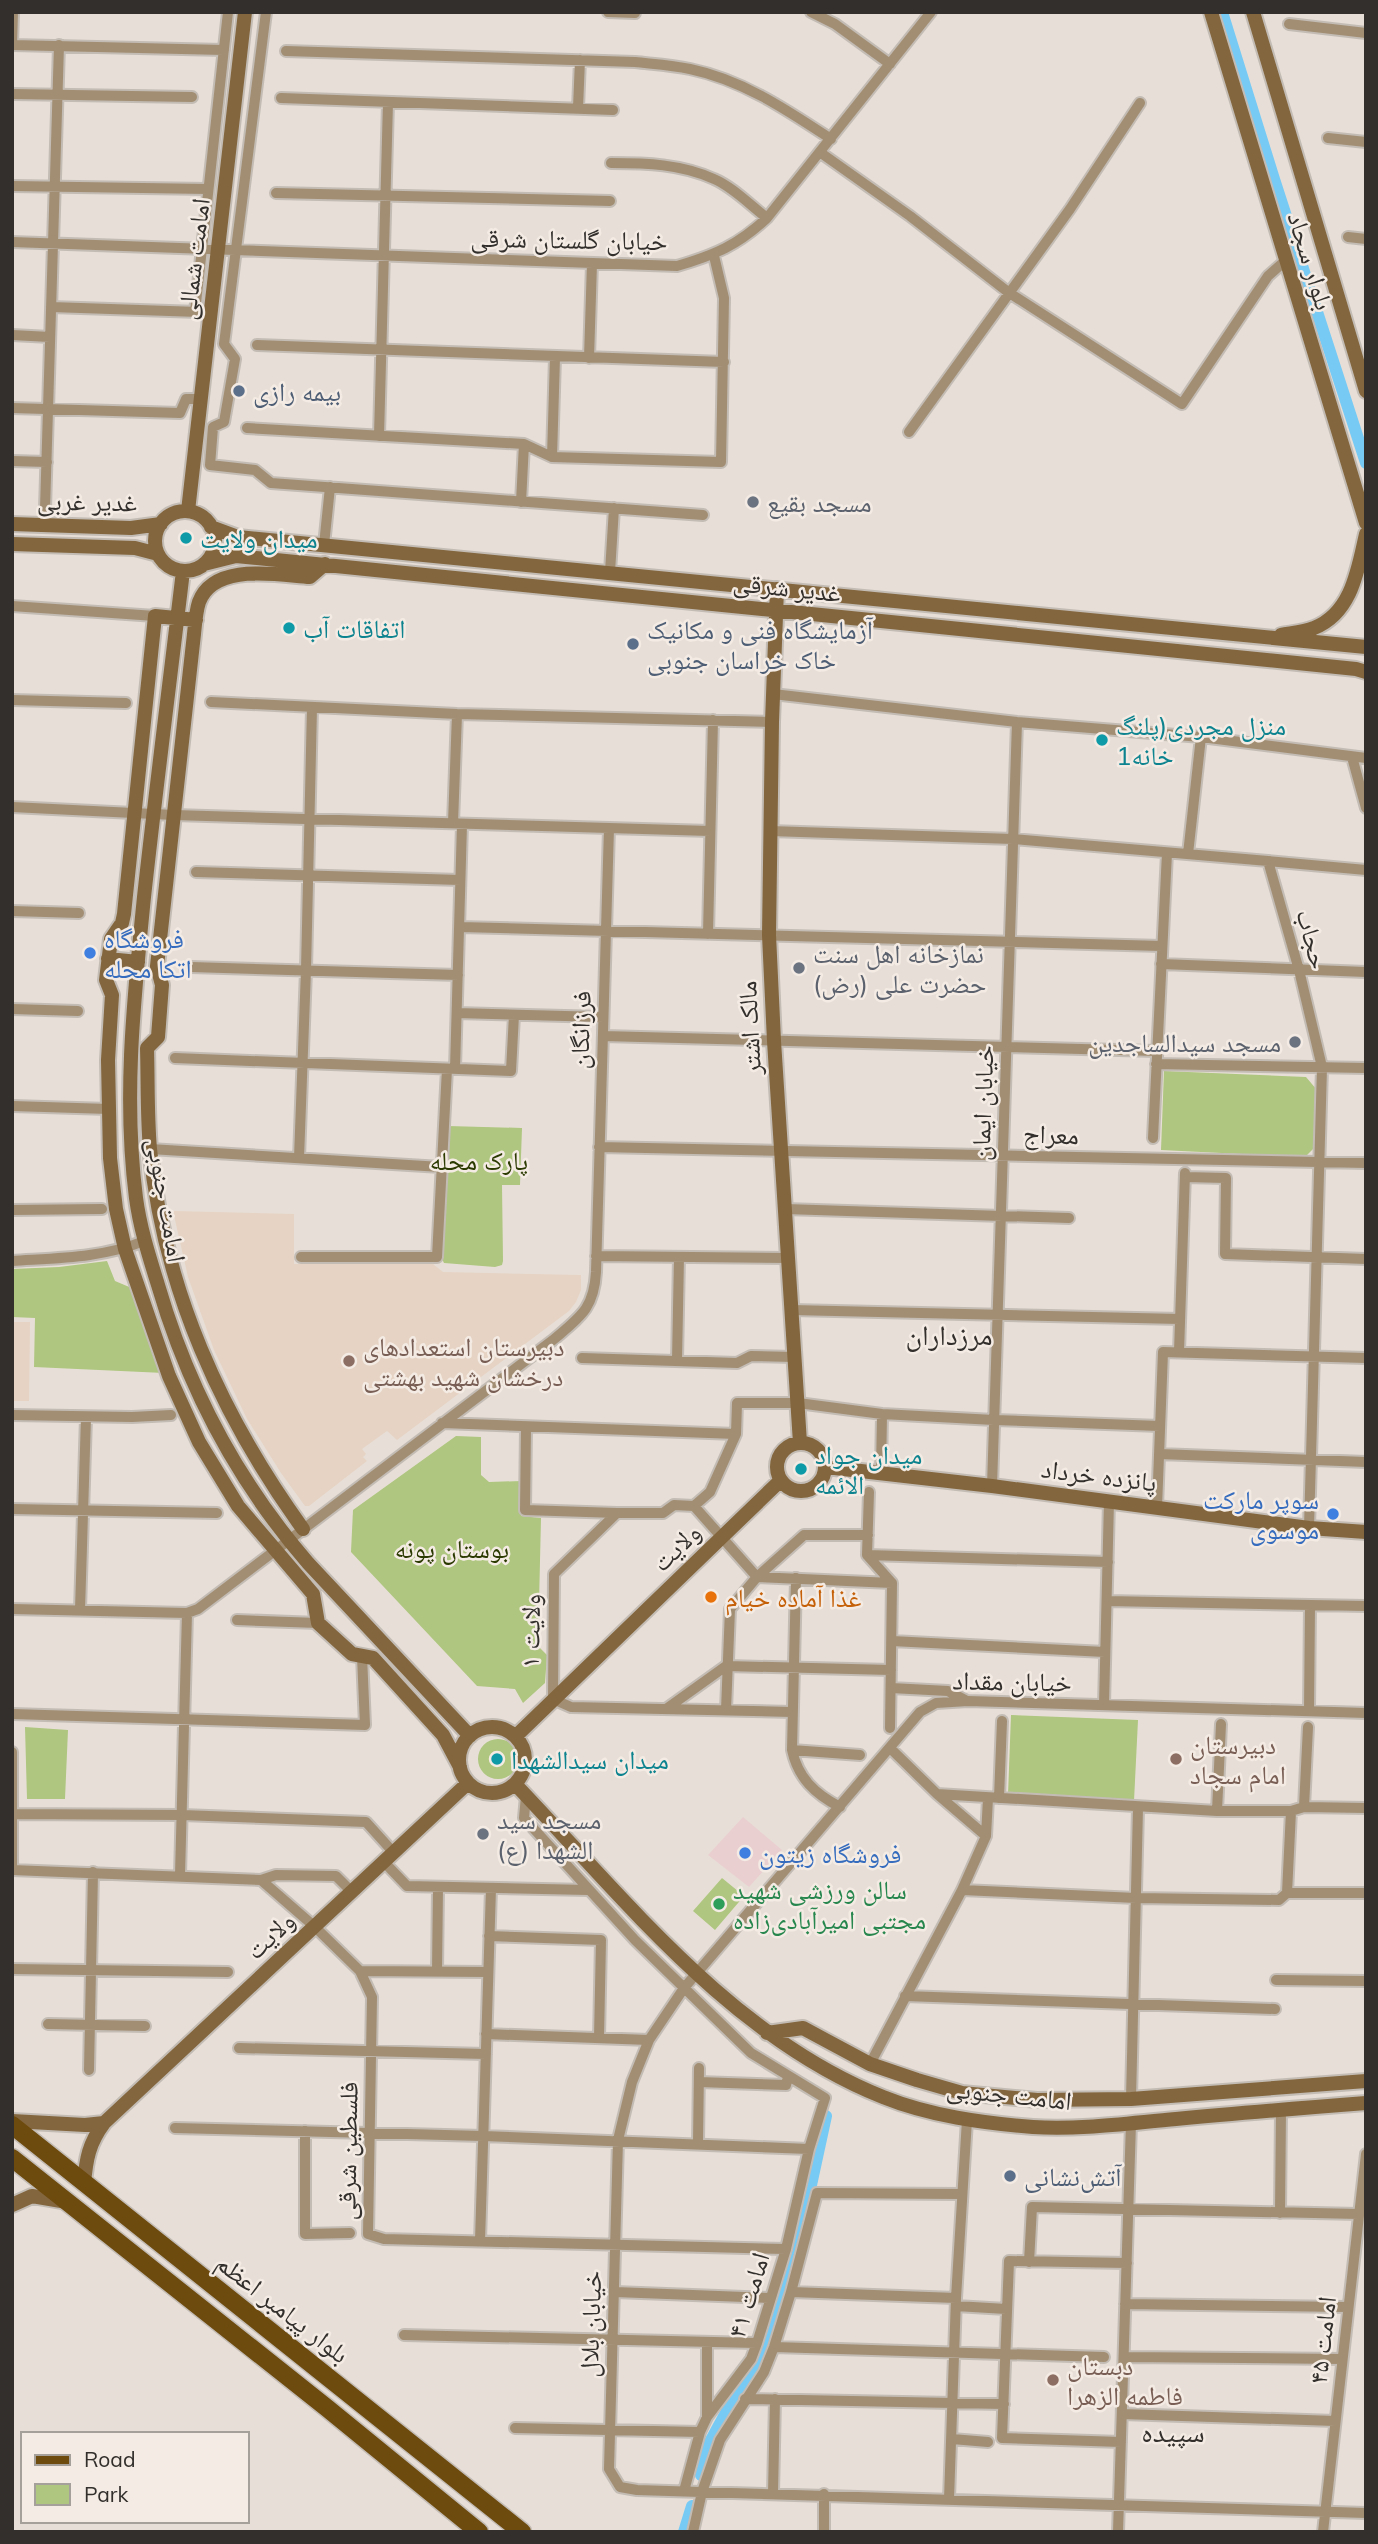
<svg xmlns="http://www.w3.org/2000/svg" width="1378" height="2544" viewBox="0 0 1378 2544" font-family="Mulish,'Noto Naskh Arabic',sans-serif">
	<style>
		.commercial { fill: #eacfd0 }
		.education { fill: #e6d3c4 }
		.green { fill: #aec67f }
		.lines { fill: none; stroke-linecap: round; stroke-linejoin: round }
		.canal { stroke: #77caf4; stroke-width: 12 }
		.street-casing { stroke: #c3bcb5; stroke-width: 14 }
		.secondary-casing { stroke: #c3bcb5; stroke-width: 18 }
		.primary-casing { stroke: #c3bcb5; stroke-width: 21 }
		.street { stroke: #a28e73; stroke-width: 10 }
		.secondary { stroke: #83663d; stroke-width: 14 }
		.primary { stroke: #6d4a0d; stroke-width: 18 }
		.service-dot { fill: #5c6f8a; stroke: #f4ece4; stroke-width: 2.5 }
		.worship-dot { fill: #6b7280; stroke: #f4ece4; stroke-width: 2.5 }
		.culture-dot { fill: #0f9aa8; stroke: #f4ece4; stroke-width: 2.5 }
		.shop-dot { fill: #3f7fe0; stroke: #f4ece4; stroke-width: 2.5 }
		.education-dot { fill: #8d6e63; stroke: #f4ece4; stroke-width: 2.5 }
		.food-dot { fill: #e8710a; stroke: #f4ece4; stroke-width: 2.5 }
		.leisure-dot { fill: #2e9e5b; stroke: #f4ece4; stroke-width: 2.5 }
		.labels { text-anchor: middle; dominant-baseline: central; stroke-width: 5; stroke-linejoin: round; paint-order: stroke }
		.street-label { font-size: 26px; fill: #322f2c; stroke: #f4ece4 }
		.service-label { font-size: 26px; fill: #4e5e75; stroke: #f4ece4; text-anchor: start }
		.worship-label { font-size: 26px; fill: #5b616d; stroke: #f4ece4; text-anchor: start }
		.culture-label { font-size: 26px; fill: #0d838f; stroke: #f4ece4; text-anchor: start }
		.shop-label { font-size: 26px; fill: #366cbe; stroke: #f4ece4; text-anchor: start }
		.park-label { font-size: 26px; fill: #2b3a01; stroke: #f4ece4 }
		.education-label { font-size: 26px; fill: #785e54; stroke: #f4ece4; text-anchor: start }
		.food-label { font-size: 26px; fill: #c56008; stroke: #f4ece4; text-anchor: start }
		.leisure-label { font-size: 26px; fill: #27864d; stroke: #f4ece4; text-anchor: start }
		.neighbourhood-label { font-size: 28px; fill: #322f2c; stroke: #f4ece4 }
	</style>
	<rect width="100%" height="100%" fill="#e7dfd7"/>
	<path class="commercial" d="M743,1817L782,1850L749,1887L708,1855Z"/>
	<path class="education" d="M173,1211L294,1214V1264H433L443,1272L581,1275V1290L576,1302L569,1311L397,1440L387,1431L362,1449L366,1454L363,1457L367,1461L309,1506H305L281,1473L247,1419L214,1350L188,1277Z
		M12,1322H30L29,1401H12Z"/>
	<path class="green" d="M1164,1071L1306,1077L1317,1090L1314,1148L1305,1157L1161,1150Z
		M448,1126L522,1128L520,1185H502L503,1261L502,1265L495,1267L444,1263L442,1259Z
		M107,1261L115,1281L134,1289L164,1373L34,1367L35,1318L12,1317V1269L59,1267Z
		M456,1436L481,1437V1475L489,1482L522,1481L521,1516L541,1518L538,1646L547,1655L545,1683L523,1703L515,1689L477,1686L351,1552L353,1510Z
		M1011,1715L1138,1720L1134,1801L1008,1795Z
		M25,1727L68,1730L65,1799H27Z
		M478 1759a20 20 0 1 1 40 0a20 20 0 1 1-40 0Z
		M722,1878L744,1896L715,1930L693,1911Z"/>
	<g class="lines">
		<path class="canal" d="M1222,12L1274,179L1366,463
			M701,2475L710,2442L745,2378L764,2355L803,2222L826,2116
			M684,2532L692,2506"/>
		<defs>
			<path id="street" d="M13,12L12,45L224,50
				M266,12L224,344L235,359L224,422L213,427L210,465L255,470L271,483L703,515
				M608,12L635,13
				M811,12L835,24L890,64
				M1289,24L1366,33
				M286,51L635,62C653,64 672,65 690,69C743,80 787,110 831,139
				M12,94L192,97
				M281,98L613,110
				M578,108L580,60
				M1328,138L1366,142
				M821,153L910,216L1008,292L1182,404L1268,276L1285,261
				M611,163C646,163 681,164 714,179C733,187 751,206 767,218
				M12,186L208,189
				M276,193L610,201
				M1348,237L1366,239
				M12,242L677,266C715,255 738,245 767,218L931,12
				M51,307L199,312
				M195,312L228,12
				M12,335L50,337
				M257,345L724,362
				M589,358L592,263
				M12,408L180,413L186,399H201
				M247,428L524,444L552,457L721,462L724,298L714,256
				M909,432L1070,209L1140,103
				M379,436L388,102
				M552,457L555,357
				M12,461L47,462
				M521,502L524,444
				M45,509L59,45
				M324,545L330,487
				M610,572L614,508
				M12,606L155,616
				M773,694L1017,722L1201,737L1366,758
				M12,700L126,703
				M211,702L457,714L772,722
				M1352,757L1366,808
				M12,807L174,815L609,828L596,1272C594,1309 580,1317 553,1340L198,1609L187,1613L12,1609
				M453,823L457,714
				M609,828L710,831
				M770,831L1013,839L1268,861L1299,970L1322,1067L1309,1528
				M1188,854L1201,737
				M1268,861L1366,870
				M196,872L460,880
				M12,911L79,913
				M460,927L1162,946
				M708,934L713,720
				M1161,964L1366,972
				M191,967L458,975
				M12,1009L78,1011
				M457,1013L603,1017
				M603,1036L1156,1051
				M175,1058L511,1071L514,1015
				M1156,1064L1366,1068
				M455,1069L462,824
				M12,1106L109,1109
				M1153,1138L1167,853
				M599,1147L1366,1163
				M150,1149L441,1167
				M299,1158L306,970L312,707
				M1185,1177L1226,1178L1225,1254L1366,1259
				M785,1209L1069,1218
				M12,1210L102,1209
				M596,1256L788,1258
				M301,1257H437L447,1069
				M12,1261C56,1258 103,1258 144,1241
				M792,1310L1180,1319
				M1179,1352L1185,1173
				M582,1358L737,1363L751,1356L795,1357
				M677,1361L679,1257
				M12,1415L132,1417L171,1415
				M442,1423L736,1434
				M526,1427L525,1510L617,1513L554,1574L553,1699L571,1707L792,1712
				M1159,1454L1366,1462
				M881,1472L882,1414
				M992,1486L1017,722
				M869,1492L867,1555L892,1583
				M694,1506L757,1577
				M1157,1507L1163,1352L1366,1358
				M12,1509L217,1513
				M617,1513H663L674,1505L694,1506L710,1492L736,1434L737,1403H798L882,1414L994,1420L1160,1426
				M867,1555L1108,1562
				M757,1577L892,1583
				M796,1578L792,1750C798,1778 815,1794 840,1807
				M1107,1601L1366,1606
				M80,1610L86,1417
				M237,1620L318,1623
				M892,1641L1105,1652
				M891,1688L948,1691L965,1700
				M1104,1705L1109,1501
				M666,1709L726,1666L891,1670
				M726,1710L730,1609L757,1577L804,1535H868
				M1309,1711L1310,1605
				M1366,1713L968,1701L936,1703L920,1712L684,1988L649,2040L632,2082L618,2140L609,2469L620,2487L637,2490L1366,2513
				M12,1714L365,1725L362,1656
				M890,1728L892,1583
				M890,1748L937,1794L986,1836
				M792,1750L860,1755
				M12,1752V1870
				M937,1794L1217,1811H1291L1304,1807L1366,1808
				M526,1796L524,1818L635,1940L751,2053L825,2098L809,2149L786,2249L757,2343L751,2359L707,2417L700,2432L684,2491
				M999,1798L1002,1721
				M1304,1807L1308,1727
				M1217,1811L1221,1724
				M12,1814L182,1815L366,1822L394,1853
				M384,1862L407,1886L588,1890
				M12,1870L261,1880L315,1927L360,1971L372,1997L368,2234L384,2239L786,2249
				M180,1875L187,1613
				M261,1880L276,1875L336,1876L352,1892
				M962,1890L1136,1898L1279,1900L1287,1893L1291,1811
				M1287,1893H1366
				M489,1936L601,1940L599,2038
				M12,1969L228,1972
				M360,1971L488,1972
				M437,1972L438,1887
				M1276,1980L1366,1981
				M905,1996L1275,2009
				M48,2024L145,2026
				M486,2034L649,2040
				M239,2048L486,2054
				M870,2064L962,1890L986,1836L988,1798
				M89,2070L93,1872
				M699,2082L786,2085L788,2077
				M1131,2099L1138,1808
				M175,2128L483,2136L809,2149
				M305,2131V2234L350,2233
				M698,2143L699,2068
				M1280,2213L1281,2110
				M480,2241L491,1888
				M1029,2262L1032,2207L1359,2214
				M615,2292L769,2298
				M791,2292L956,2298
				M1125,2304L1348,2307
				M956,2306L1006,2309
				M404,2335L757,2343
				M707,2343V2417
				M774,2347L1104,2357
				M1124,2357L1342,2359
				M745,2399L1004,2404
				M1122,2414L1335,2421
				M515,2428L700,2432
				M952,2439L988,2442
				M1121,2442L1002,2438L1009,2261L1127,2263
				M773,2493L775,2399
				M949,2499L956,2298L967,2120
				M693,2532L702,2492L720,2440L764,2372L774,2347L791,2292L817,2193L962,2194
				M824,2532V2494
				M1118,2532L1131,2123
				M1323,2532L1366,2154"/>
			<path id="secondary" d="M1211,12L1366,523
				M1253,12L1366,391
				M188,511L245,12
				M155 541a30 30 0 1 1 60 0a30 30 0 1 1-60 0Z
				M12,524L131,528L161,524
				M211,527L238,537L1366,647
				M12,544L135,548L158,554
				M204,564L236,556L1356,669L1366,672
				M183,571C170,680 156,788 144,897C134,998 123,1097 136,1198C140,1228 149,1256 158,1285C188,1388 238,1482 308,1563L470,1736
				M777,589L772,722L769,935L774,1041L800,1443
				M196,620L155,616L124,914L122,923L111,939L106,980L112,995L108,1060L110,1158L116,1209L125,1249L169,1376L199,1442L238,1506L313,1594L318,1623L352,1654L373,1658L443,1735L460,1767
				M1281,635C1292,633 1305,632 1314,628C1352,613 1358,569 1366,534
				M108,959L138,962
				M777 1467a24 24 0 1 1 48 0a24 24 0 1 1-48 0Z
				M826,1467L992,1486L1309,1528L1366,1532
				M303,1529C222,1417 163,1288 150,1149C147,1115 148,1081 147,1048L158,1037L162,985L157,966L194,634C195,624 196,611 199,602C214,562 278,575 310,577L325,564
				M459 1760a33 33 0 1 1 66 0a33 33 0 1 1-66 0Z
				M516,1736L781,1480
				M515,1784C625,1899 732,2037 883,2097C930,2116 983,2123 1033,2127C1080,2130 1129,2123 1176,2119C1239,2113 1302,2108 1366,2103
				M767,2033L803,2028L870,2064L917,2080L962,2093L1037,2100L1131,2099L1366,2081
				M12,2121L85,2125L104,2123
				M84,2184C86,2159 89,2143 104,2123L468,1783
				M12,2205L32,2196L67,2202"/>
			<path id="primary" d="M12,2125L522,2532
				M12,2158L327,2408L479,2532"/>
		</defs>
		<use href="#street" class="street-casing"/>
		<use href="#secondary" class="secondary-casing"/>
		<use href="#primary" class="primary-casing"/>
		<use href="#street" class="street"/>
		<use href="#secondary" class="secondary"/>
		<use href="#primary" class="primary"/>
	</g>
	<g class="service-dot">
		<circle cx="239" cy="391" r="7"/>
		<circle cx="633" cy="644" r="7"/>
		<circle cx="1010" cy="2176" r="7"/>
	</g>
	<g class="worship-dot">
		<circle cx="753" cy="502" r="7"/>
		<circle cx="799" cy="968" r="7"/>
		<circle cx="1295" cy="1042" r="7"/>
		<circle cx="483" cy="1834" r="7"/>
	</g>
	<g class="culture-dot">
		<circle cx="186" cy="538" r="7"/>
		<circle cx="289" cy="628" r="7"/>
		<circle cx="1102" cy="740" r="7"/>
		<circle cx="801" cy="1469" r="7"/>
		<circle cx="497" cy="1759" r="7"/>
	</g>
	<g class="shop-dot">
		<circle cx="90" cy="953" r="7"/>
		<circle cx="1333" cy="1514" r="7"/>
		<circle cx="745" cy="1853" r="7"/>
	</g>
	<g class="education-dot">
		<circle cx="349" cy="1361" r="7"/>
		<circle cx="1176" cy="1759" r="7"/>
		<circle cx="1053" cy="2380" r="7"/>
	</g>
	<circle class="food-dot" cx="711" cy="1597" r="7"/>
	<circle class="leisure-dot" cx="719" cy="1904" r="7"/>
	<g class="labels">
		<g class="street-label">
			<text transform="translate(569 239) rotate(1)">خیابان گلستان شرقی</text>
			<text transform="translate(193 259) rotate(-83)">امامت شمالی</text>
			<text transform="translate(1311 261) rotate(73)">بلوار سجاد</text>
			<text transform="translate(87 501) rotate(1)">غدیر غربی</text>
			<text transform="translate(787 587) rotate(6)">غدیر شرقی</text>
			<text transform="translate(1313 939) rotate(75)">حجاب</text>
			<text transform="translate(749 1028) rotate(-93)">مالک اشتر</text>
			<text transform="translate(580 1030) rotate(-88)">فرزانگان</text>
			<text transform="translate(982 1103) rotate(-88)">خیابان ایمان</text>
			<text transform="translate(1051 1134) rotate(2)">معراج</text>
			<text transform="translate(167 1200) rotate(80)">امامت جنوبی</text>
			<text transform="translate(1099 1475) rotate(7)">پانزده خرداد</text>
			<text transform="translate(676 1547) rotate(-44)">ولایت</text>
			<text transform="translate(530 1631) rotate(-89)">ولایت ۱</text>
			<text transform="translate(1012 1681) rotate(1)">خیابان مقداد</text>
			<text transform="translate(270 1935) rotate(-43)">ولایت</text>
			<text transform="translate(1009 2094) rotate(6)">امامت جنوبی</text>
			<text transform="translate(347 2151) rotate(-89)">فلسطین شرقی</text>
			<text transform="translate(748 2295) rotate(-73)">امامت ۴۱</text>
			<text transform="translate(283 2308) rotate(38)">بلوار پیامبر اعظم</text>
			<text transform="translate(590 2324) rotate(-88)">خیابان بلال</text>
			<text transform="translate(1322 2340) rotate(-84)">امامت ۴۵</text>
		</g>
		<g class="service-label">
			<text x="253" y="391">بیمه رازی</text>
			<text x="647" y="629">آزمایشگاه فنی و مکانیک<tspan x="647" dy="30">خاک خراسان جنوبی</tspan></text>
			<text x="1024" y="2176">آتش‌نشانی</text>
		</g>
		<g class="worship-label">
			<text x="767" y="502">مسجد بقیع</text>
			<text x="813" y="953">نمازخانه اهل سنت<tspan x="813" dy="30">حضرت علی (رض)</tspan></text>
			<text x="1281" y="1042" text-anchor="end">مسجد سیدالساجدین</text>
			<text x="497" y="1819">مسجد سید<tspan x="497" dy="30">الشهدا (ع)</tspan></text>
		</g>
		<g class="culture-label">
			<text x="200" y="538">میدان ولایت</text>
			<text x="303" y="628">اتفاقات آب</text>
			<text x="1116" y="725">منزل مجردی(پلنگ<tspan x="1116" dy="30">خانه1</tspan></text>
			<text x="815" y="1454">میدان جواد<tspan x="815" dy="30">الائمه</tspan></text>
			<text x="511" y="1759">میدان سیدالشهدا</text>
		</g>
		<g class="shop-label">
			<text x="104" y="938">فروشگاه<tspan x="104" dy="30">اتکا محله</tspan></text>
			<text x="1319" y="1499" text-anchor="end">سوپر مارکت<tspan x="1319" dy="30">موسوی</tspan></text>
			<text x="759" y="1853">فروشگاه زیتون</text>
		</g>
		<g class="park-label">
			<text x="479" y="1160">پارک محله</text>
			<text x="452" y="1548">بوستان پونه</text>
		</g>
		<g class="education-label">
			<text x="363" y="1346">دبیرستان استعدادهای<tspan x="363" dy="30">درخشان شهید بهشتی</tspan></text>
			<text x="1190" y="1744">دبیرستان<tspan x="1190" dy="30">امام سجاد</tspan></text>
			<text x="1067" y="2365">دبستان<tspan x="1067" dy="30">فاطمه الزهرا</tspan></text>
		</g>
		<g class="food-label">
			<text x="725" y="1597">غذا آماده خیام</text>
		</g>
		<g class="leisure-label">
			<text x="733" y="1889">سالن ورزشی شهید<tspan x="733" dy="30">مجتبی امیرآبادی‌زاده</tspan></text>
		</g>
		<g class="neighbourhood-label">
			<text x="949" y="1334">مرزداران</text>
			<text x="1173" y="2431">سپیده</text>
		</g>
	</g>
	<rect width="1378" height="2544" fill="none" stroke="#322f2c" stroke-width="28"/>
	<rect x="21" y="2432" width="228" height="91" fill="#f4ece4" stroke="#a6a09a" stroke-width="2"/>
	<rect x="35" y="2455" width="35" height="10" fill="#6d4a0d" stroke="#a6a09a" stroke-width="2"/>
	<text x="84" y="2467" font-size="21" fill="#322f2c">Road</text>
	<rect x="35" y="2484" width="35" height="21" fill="#aec67f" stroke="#a6a09a" stroke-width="2"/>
	<text x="84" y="2502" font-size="21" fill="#322f2c">Park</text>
</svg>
